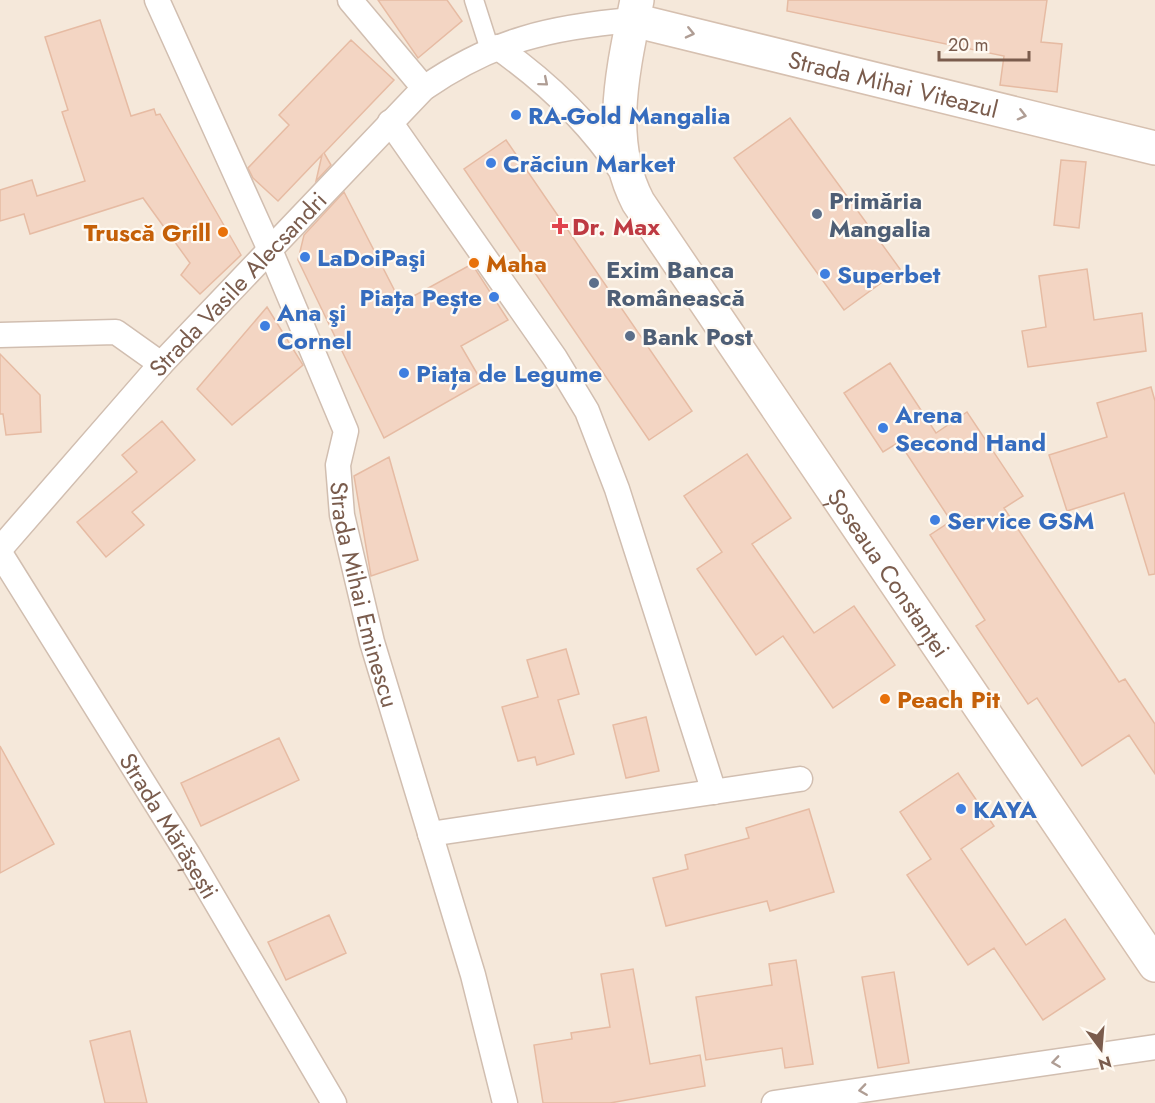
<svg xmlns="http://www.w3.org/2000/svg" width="1155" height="1103" viewBox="0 0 1155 1103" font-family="Jost,sans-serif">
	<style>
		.residential { fill: #f5e8da }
		.building { fill: #f3d5c3; stroke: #e6bba3; stroke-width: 1.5 }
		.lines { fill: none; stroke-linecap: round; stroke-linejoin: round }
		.pedestrian-casing { stroke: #d1beb0; stroke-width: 21 }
		.minor-casing { stroke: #d1beb0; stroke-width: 27 }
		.secondary-casing { stroke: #d6c0b0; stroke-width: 36 }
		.pedestrian { stroke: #fff; stroke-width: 18 }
		.minor { stroke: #fff; stroke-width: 24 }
		.secondary { stroke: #fff; stroke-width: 33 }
		.oneway { stroke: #af9d94 }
		.shop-dot { fill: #3f7fe0; stroke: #fffaf3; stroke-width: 2 }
		.service-dot { fill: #5c6f8a; stroke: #fffaf3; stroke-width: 2 }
		.health-dot { fill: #e0444e; stroke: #fffaf3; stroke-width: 2 }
		.food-dot { fill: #e8710a; stroke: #fffaf3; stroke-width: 2 }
		.labels { text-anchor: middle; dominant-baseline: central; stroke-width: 4.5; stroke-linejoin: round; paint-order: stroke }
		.street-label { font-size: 24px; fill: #7a5c4d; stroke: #fffaf3 }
		.shop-label { font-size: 24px; font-weight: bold; fill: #366cbe; stroke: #fffaf3; text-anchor: start }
		.service-label { font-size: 24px; font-weight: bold; fill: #4e5e75; stroke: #fffaf3; text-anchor: start }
		.health-label { font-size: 24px; font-weight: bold; fill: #be3a42; stroke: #fffaf3; text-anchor: start }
		.food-label { font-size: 24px; font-weight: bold; fill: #c56008; stroke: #fffaf3; text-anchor: start }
	</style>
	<rect width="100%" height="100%" fill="#fdf6ec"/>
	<path class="residential" d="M0,0H1155V1103H0Z"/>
	<path class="building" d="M378,0H447L462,21L418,58Z
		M788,0H1047L1041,42L1062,44L1057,92L1000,85L1004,56L787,11Z
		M100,20L131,116L154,109L156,115L160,114L241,255L200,294L181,275L190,263L143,198L30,234L24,214L0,221V190L32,180L37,196L85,181L62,112L68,110L45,37Z
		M351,40L394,80L324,153L331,165L316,181L322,155L278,201L253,178L248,168L289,125L279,115Z
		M790,118L900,269L844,310L734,158Z
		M506,140L692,411L649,440L464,169Z
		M1061,160L1086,162L1079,228L1054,225Z
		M344,192L401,303L472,264L508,320L461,346L482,382L384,438L298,260L304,235Z
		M1087,269L1094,320L1142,313L1146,351L1028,367L1022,331L1046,327L1039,276Z
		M267,307L303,365L232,425L197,389Z
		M0,354L40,395L41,432L6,435L3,414H0Z
		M890,363L936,433L967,412L1023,496L1004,508L1119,682L1125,679L1155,724V774L1129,735L1082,766L1037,698L1028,704L976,626L985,620L930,535L951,521L899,442L883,452L844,393Z
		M1151,387L1155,401V574L1149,575L1124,493L1067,511L1049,455L1107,437L1097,403Z
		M162,421L195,460L132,512L144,525L106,557L77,522L137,472L122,455Z
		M747,454L791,518L752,544L814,633L854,606L895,665L833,708L783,636L756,655L697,569L722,552L684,496Z
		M389,457L418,560L371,576L354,476Z
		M566,649L579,694L558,700L574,754L537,765L535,757L518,761L502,707L538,697L527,660Z
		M646,717L659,771L626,778L613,725Z
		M279,738L299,780L201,826L181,783Z
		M0,746L54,844L0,873Z
		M958,773L994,826L961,849L1026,945L1065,919L1105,979L1043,1020L994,948L968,965L907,875L931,859L900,812Z
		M809,809L834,892L770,911L767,901L666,926L653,878L688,869L685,855L749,838L746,828Z
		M329,915L346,953L286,980L268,942Z
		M796,960L813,1064L785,1068L782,1048L706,1060L696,997L772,985L769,964Z
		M633,969L650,1064L700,1055L705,1086L610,1103H543L534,1045L572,1039L571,1033L610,1027L601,974Z
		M894,972L909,1063L878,1068L862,977Z
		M130,1031L147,1103H105L90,1041Z"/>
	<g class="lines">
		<defs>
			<path id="pedestrian" d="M474,0L490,50"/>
			<g id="minor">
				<path id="s1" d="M157,0L270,250L346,431L338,465L342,515L357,579L372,642L473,975L505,1103"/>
				<path d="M350,0L424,88"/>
				<path d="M497,47C547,82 588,121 622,172"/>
				<path d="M390,122L555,358L587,411L617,489L714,792"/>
				<path d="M0,335L116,332L161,364"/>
				<path id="s2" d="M0,549L161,364L424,88C494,40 550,27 633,20"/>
				<path id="s3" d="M0,553L189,856L334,1103"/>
				<path d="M430,834L800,779"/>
				<path d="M774,1103L1155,1047"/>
			</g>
			<g id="secondary">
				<path id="s4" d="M637,0C624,66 605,139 638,202L1155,965"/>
				<path id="s5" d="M633,20L1155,148"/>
			</g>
		</defs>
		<use href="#pedestrian" class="pedestrian-casing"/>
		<use href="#minor" class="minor-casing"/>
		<use href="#secondary" class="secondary-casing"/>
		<use href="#pedestrian" class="pedestrian"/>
		<use href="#minor" class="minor"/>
		<use href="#secondary" class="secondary"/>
	</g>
	<defs><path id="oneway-chevron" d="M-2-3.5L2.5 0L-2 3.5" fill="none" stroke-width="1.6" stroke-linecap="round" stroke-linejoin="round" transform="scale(1.5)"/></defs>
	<g class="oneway">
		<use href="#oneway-chevron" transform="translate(690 33) rotate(13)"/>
		<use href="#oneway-chevron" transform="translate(544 82) rotate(40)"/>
		<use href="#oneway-chevron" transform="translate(1022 115) rotate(14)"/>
		<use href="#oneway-chevron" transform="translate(1056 1062) rotate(172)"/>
		<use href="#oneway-chevron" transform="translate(863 1090) rotate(172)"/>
	</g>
	<g class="shop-dot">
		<circle cx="516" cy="115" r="6"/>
		<circle cx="491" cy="163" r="6"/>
		<circle cx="305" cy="257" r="6"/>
		<circle cx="825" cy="274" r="6"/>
		<circle cx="494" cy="297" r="6"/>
		<circle cx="265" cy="326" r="6"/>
		<circle cx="404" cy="373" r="6"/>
		<circle cx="883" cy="428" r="6"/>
		<circle cx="935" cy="520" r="6"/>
		<circle cx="961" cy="809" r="6"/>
	</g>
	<g class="service-dot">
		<circle cx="817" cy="214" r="6"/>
		<circle cx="594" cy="283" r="6"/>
		<circle cx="630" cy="336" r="6"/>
	</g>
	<path class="health-dot" d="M557 217h6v6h6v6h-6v6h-6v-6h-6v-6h6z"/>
	<g class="food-dot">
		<circle cx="223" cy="232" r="6"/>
		<circle cx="474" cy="263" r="6"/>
		<circle cx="885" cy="699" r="6"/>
	</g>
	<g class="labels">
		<g class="street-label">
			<text stroke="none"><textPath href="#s5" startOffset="268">Strada Mihai Viteazul</textPath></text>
			<text stroke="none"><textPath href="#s2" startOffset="356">Strada Vasile Alecsandri</textPath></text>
			<text stroke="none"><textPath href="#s4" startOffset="654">Șoseaua Constanței</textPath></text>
			<text stroke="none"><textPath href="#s1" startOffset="638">Strada Mihai Eminescu</textPath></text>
			<text stroke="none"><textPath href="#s3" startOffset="321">Strada Mărășești</textPath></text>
		</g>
		<g class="shop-label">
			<text x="528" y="115">RA-Gold Mangalia</text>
			<text x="503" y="163">Crăciun Market</text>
			<text x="317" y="257">LaDoiPaşi</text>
			<text x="837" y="274">Superbet</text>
			<text x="482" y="297" text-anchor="end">Piața Pește</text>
			<text x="277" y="312">Ana şi<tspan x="277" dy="28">Cornel</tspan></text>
			<text x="416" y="373">Piața de Legume</text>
			<text x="895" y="414">Arena<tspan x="895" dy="28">Second Hand</tspan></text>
			<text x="947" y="520">Service GSM</text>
			<text x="973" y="809">KAYA</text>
		</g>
		<g class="service-label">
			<text x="829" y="200">Primăria<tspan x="829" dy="28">Mangalia</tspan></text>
			<text x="606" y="269">Exim Banca<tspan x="606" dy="28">Românească</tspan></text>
			<text x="642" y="336">Bank Post</text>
		</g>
		<g class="health-label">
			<text x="572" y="226">Dr. Max</text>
		</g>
		<g class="food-label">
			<text x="211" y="232" text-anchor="end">Truscă Grill</text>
			<text x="486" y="263">Maha</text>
			<text x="897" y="699">Peach Pit</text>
		</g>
	</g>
	<g transform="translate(1101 1049) rotate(164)" stroke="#fffaf3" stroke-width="4.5" paint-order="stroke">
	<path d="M0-4.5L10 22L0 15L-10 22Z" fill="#7a5c4d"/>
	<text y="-9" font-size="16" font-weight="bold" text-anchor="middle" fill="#7a5c4d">N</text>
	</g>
	<path d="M939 51v9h90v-9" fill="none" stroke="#7a5c4d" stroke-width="3"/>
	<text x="948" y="51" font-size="18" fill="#7a5c4d" stroke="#fffaf3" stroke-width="4.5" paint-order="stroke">20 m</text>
</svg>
